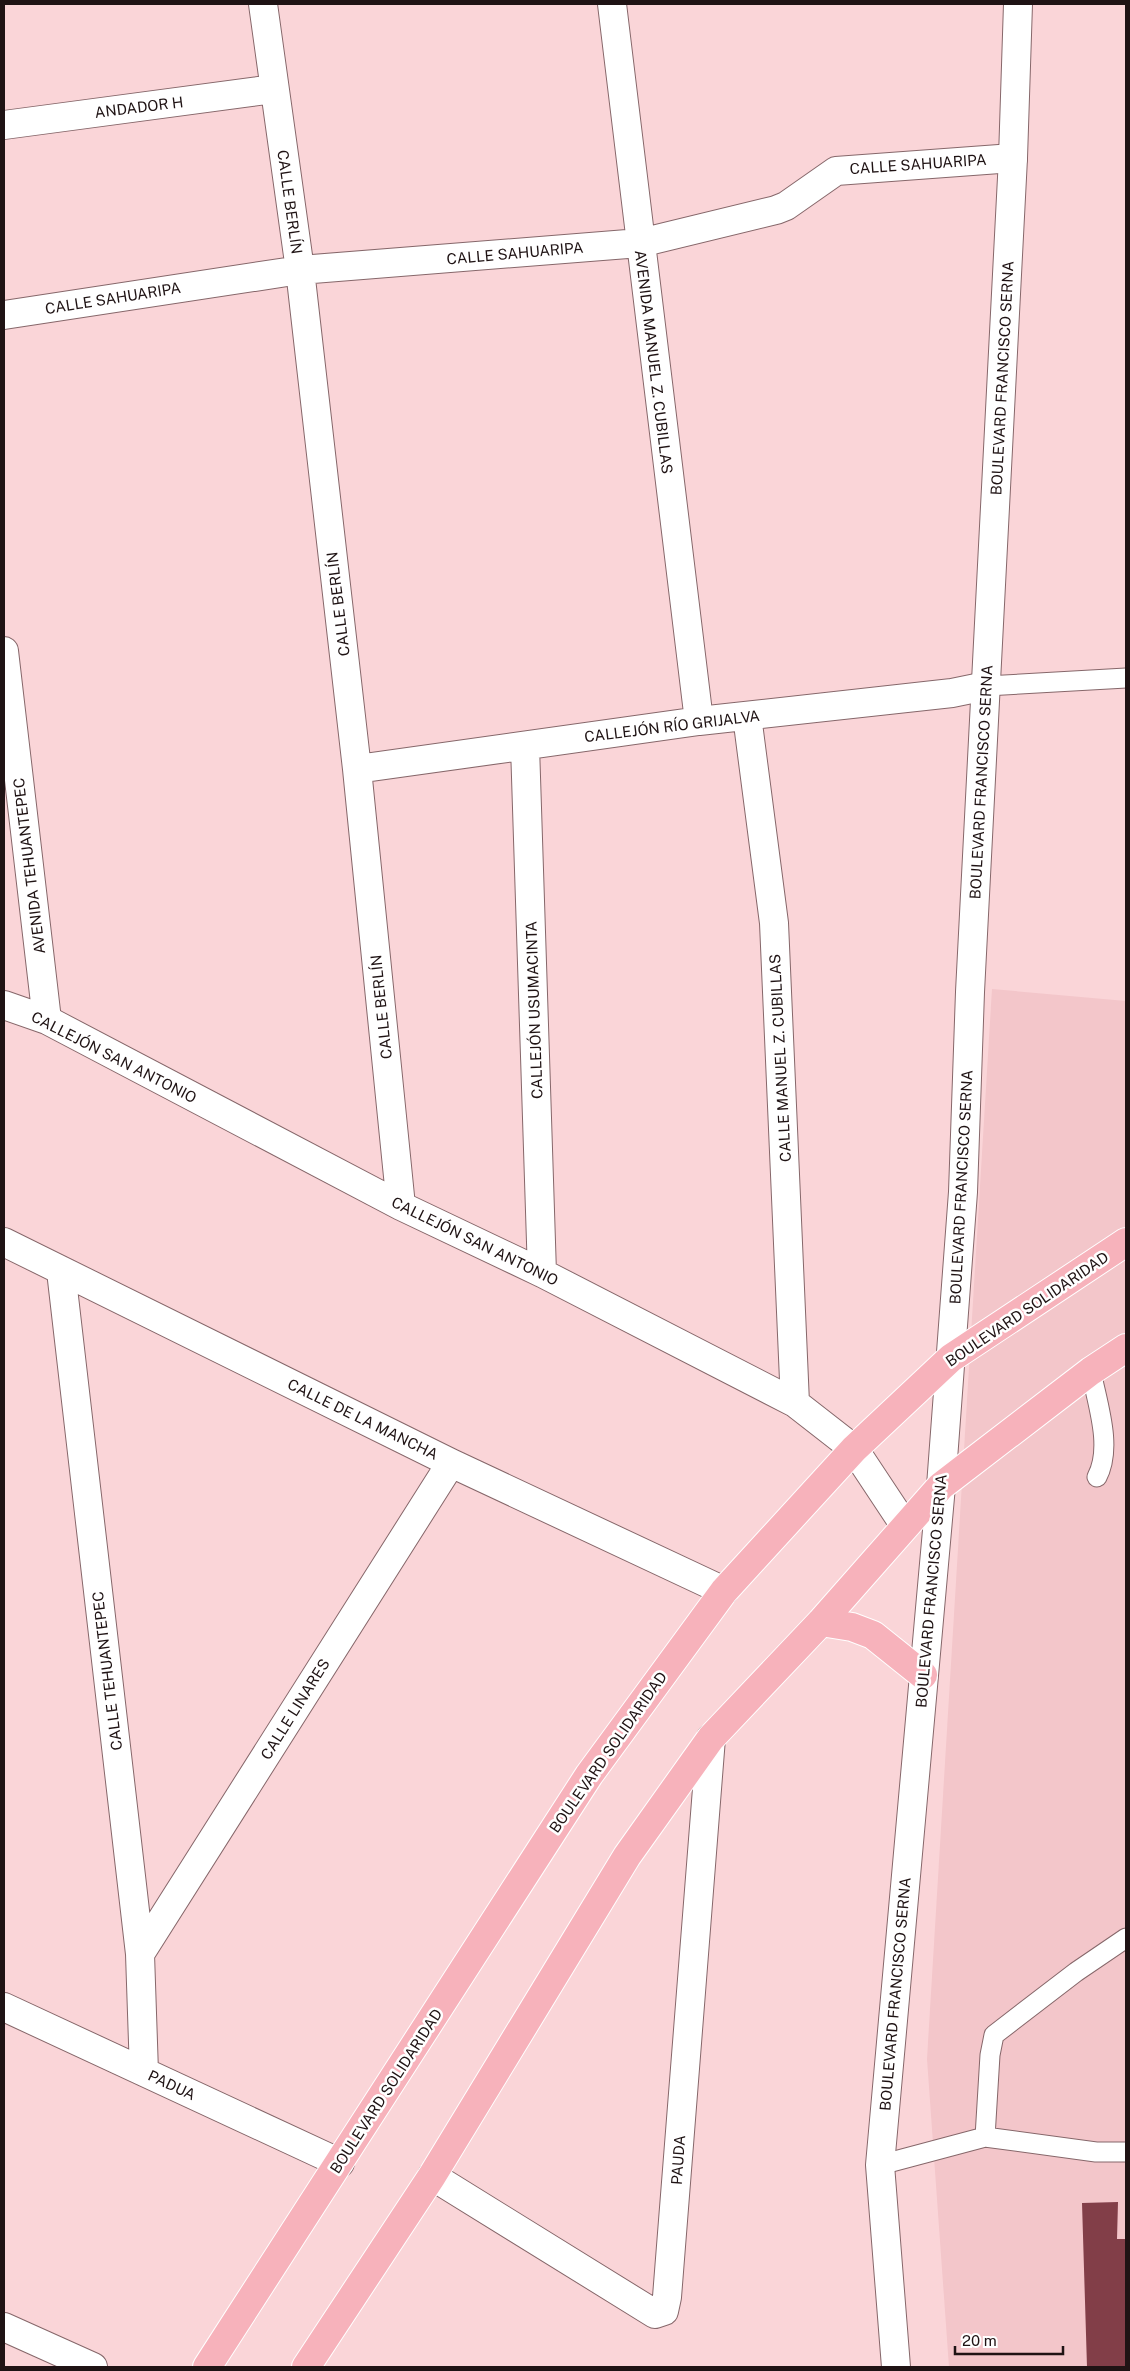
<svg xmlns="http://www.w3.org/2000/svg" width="1130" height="2371" viewBox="0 0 1130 2371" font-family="'Public Sans',sans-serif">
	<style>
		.built { fill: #f3c6ca }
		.building { fill: #823e48 }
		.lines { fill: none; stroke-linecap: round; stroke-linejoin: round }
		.lane-casing { stroke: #86676a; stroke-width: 21 }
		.street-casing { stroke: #86676a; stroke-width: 30 }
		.secondary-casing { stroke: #86676a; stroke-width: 30 }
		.primary-casing { stroke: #fff; stroke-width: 30 }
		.lane { stroke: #fff; stroke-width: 19 }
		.street { stroke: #fff; stroke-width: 28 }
		.secondary { stroke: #fff; stroke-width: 28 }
		.primary { stroke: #f7b2bb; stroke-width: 28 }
		.labels { text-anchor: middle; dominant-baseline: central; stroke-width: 5; stroke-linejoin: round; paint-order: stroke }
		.street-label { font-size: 15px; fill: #1f1314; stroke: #fff }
	</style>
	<rect width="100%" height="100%" fill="#fad5d8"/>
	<path class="built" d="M992,989L1126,1001V2367H949L927,2059Z"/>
	<path class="building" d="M1118,2202L1117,2239H1126V2367H1087L1082,2203Z"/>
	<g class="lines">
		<defs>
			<path id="lane" d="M986,686L1126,678
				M1091,1371C1097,1403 1113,1447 1097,1477
				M1126,1938L1076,1972L994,2035L990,2055L985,2137L1096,2152H1126
				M880,2165L985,2137"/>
			<path id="street" d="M263,4L300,270L357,769L401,1206
				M612,4L699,721
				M4,125L273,89
				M4,315L300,270L640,243L776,210L786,206L836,171L1013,158
				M4,651L47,1020
				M747,716L774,923L795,1403
				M525,746L542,1273
				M357,769L699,721L952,693L986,686
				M4,1005L47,1020L401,1206L542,1273L795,1403L854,1449L905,1526
				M4,1242L451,1463L724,1591
				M61,1271L140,1954L144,2072
				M140,1954L451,1463
				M4,2007L340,2163
				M432,2176L655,2314L664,2311L667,2297L711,1738
				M4,2327L93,2367
				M896,2367L880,2165L941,1486"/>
			<path id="secondary" d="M941,1486L963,1192L970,992L1013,158L1018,4"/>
			<path id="primary" d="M821,1622L852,1627L873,1635L923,1675
				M207,2367L589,1775L724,1591L854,1449L951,1358L1126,1242
				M306,2367L432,2176L627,1856L711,1738L821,1622L941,1486L1091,1371L1126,1348"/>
		</defs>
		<use href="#lane" class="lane-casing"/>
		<use href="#street" class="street-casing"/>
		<use href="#secondary" class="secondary-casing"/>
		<use href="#primary" class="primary-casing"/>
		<use href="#lane" class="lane"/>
		<use href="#street" class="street"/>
		<use href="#secondary" class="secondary"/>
		<use href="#primary" class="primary"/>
	</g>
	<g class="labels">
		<g class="street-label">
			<text transform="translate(139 107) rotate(-7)">ANDADOR H</text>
			<text transform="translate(918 164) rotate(-4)">CALLE SAHUARIPA</text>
			<text transform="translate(290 202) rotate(82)">CALLE BERLÍN</text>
			<text transform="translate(515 253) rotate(-5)">CALLE SAHUARIPA</text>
			<text transform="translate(113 298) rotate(-9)">CALLE SAHUARIPA</text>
			<text transform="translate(654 362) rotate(83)">AVENIDA MANUEL Z. CUBILLAS</text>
			<text transform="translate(1002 378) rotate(-87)">BOULEVARD FRANCISCO SERNA</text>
			<text transform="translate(338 604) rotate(-97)">CALLE BERLÍN</text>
			<text transform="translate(672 726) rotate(-7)">CALLEJÓN RÍO GRIJALVA</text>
			<text transform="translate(981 782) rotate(-87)">BOULEVARD FRANCISCO SERNA</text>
			<text transform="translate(29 866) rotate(-97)">AVENIDA TEHUANTEPEC</text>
			<text transform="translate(381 1007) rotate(-96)">CALLE BERLÍN</text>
			<text transform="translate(534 1010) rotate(-92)">CALLEJÓN USUMACINTA</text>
			<text transform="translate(114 1057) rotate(27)">CALLEJÓN SAN ANTONIO</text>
			<text transform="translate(780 1058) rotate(-93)">CALLE MANUEL Z. CUBILLAS</text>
			<text transform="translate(961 1187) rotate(-87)">BOULEVARD FRANCISCO SERNA</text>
			<text transform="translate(475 1241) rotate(26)">CALLEJÓN SAN ANTONIO</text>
			<text transform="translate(1027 1309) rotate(-34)">BOULEVARD SOLIDARIDAD</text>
			<text transform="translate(363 1419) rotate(26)">CALLE DE LA MANCHA</text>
			<text transform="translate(931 1591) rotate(-85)">BOULEVARD FRANCISCO SERNA</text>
			<text transform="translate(107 1671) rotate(-97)">CALLE TEHUANTEPEC</text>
			<text transform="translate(295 1709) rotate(-58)">CALLE LINARES</text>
			<text transform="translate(608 1752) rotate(-55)">BOULEVARD SOLIDARIDAD</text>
			<text transform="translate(895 1994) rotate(-85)">BOULEVARD FRANCISCO SERNA</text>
			<text transform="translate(172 2085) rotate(25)">PADUA</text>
			<text transform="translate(386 2091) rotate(-57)">BOULEVARD SOLIDARIDAD</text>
			<text transform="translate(678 2160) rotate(-86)">PAUDA</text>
		</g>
	</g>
	<rect width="1130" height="2371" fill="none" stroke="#1f1314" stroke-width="10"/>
	<path d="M955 2346v8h108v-8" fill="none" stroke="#1f1314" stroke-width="2.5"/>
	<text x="962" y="2346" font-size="15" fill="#1f1314" stroke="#ffffff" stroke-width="4" paint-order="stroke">20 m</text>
</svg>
